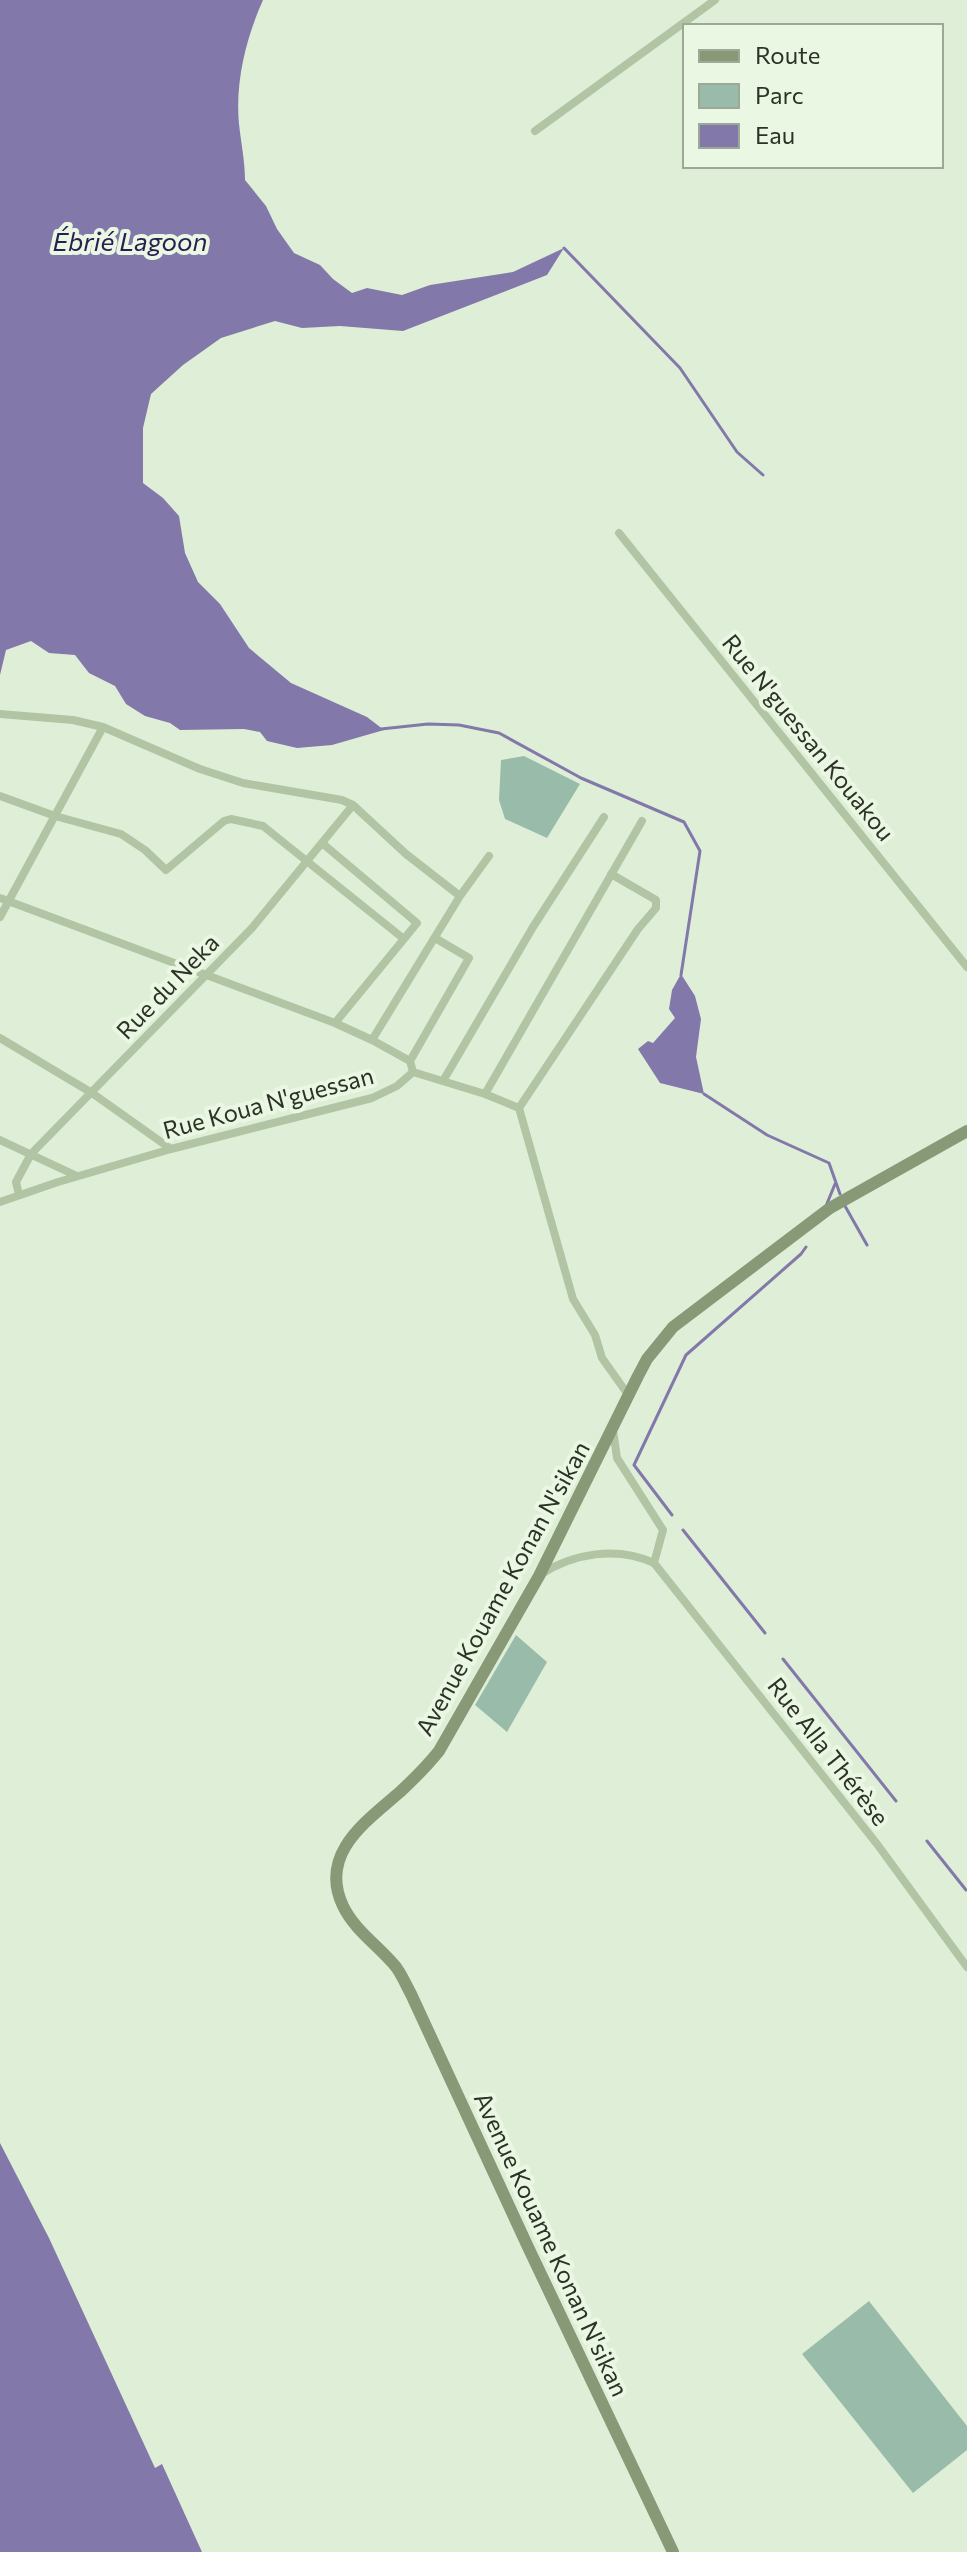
<svg xmlns="http://www.w3.org/2000/svg" width="967" height="2552" viewBox="0 0 967 2552" font-family="Commissioner,sans-serif">
	<style>
		.green { fill: #99bcaa }
		.water { fill: #8278aa }
		.lines { fill: none; stroke-linecap: round; stroke-linejoin: round }
		.stream { stroke: #8278aa; stroke-width: 3 }
		.street { stroke: #b1c5a4; stroke-width: 8 }
		.secondary { stroke: #879976; stroke-width: 12 }
		.labels { text-anchor: middle; dominant-baseline: central; stroke-width: 8; stroke-linejoin: round; paint-order: stroke }
		.street-label { font-size: 24px; fill: #2c3225; stroke: #e9f7e3 }
		.water-label { font-size: 26px; font-style: italic; fill: #291e50; stroke: #e9f7e3 }
	</style>
	<rect width="100%" height="100%" fill="#dfefd7"/>
	<path class="green" d="M524,756L580,784L547,838L505,819L499,800L501,760Z
		M516,1635L547,1662L507,1732L475,1705Z
		M869,2301L967,2426V2450L913,2493L802,2354Z"/>
	<path class="water" d="M0,0H263C246,38 235,82 239,124C241,143 245,161 245,180L266,206L277,229L294,253L320,265L333,279L352,293L367,288L402,295L430,285L513,272L564,248L547,275L403,331L340,326L302,328L275,321L221,338L183,365L151,394L143,428V483L163,498L179,516L185,553L198,582L220,604L249,648L291,683L367,717L384,730L332,745L297,748L267,741L260,732L244,729L180,730L170,723L145,716L126,704L115,686L89,673L75,655L49,653L31,641L6,650L0,675Z
		M681,974L695,996L701,1019L696,1057L704,1094L660,1083L638,1049L648,1041L653,1043L675,1018L669,1009L672,990Z
		M0,2143L49,2238L155,2468L162,2464L202,2552H0Z"/>
	<g class="lines">
		<path class="stream" d="M564,248L680,368L737,452L763,475
			M381,729L428,724L459,725L499,733L581,778L684,822L700,851L681,975
			M704,1094L767,1135L829,1163L840,1194
			M826,1206L835,1184
			M845,1206L867,1245
			M672,1515L634,1465L686,1355L801,1254L806,1247
			M683,1530L765,1633
			M783,1659L896,1801
			M927,1841L966,1890"/>
		<path class="street" d="M535,131L715,0
			M619,533L967,967
			M0,714L73,720L103,727L200,769L243,783L342,800L353,805L406,854L460,896
			M0,796L55,816L121,834L145,850L166,870L224,821L231,819L263,826L404,939
			M322,843L417,923L335,1023
			M0,898L335,1023L372,1040L410,1061L413,1072
			M0,917L103,727
			M0,1038L92,1093L171,1149
			M372,1040L460,896L489,856
			M410,1061L469,958L435,938
			M443,1081L533,927L604,817
			M485,1094L642,821
			M519,1108L638,929L656,908V900L611,874
			M0,1140L77,1176
			M19,1195L16,1182L31,1154L252,928L353,805
			M0,1202L58,1182L171,1149L372,1098L397,1086L413,1072L485,1094L519,1108L573,1299L595,1335L602,1358L629,1396
			M613,1430L617,1458L663,1530L654,1563
			M540,1575C573,1553 617,1546 654,1563L877,1844L967,1967"/>
		<path class="secondary" d="M673,2552L528,2247L411,1994C406,1985 402,1975 396,1967C379,1946 355,1931 343,1906C318,1853 367,1821 401,1791C415,1778 427,1766 439,1751L539,1576L638,1376L647,1359L673,1327L830,1208L967,1131"/>
	</g>
	<g class="labels">
		<g class="street-label">
			<text transform="translate(809 737) rotate(51)">Rue N'guessan Kouakou</text>
			<text transform="translate(167 986) rotate(-46)">Rue du Neka</text>
			<text transform="translate(268 1102) rotate(-15)">Rue Koua N'guessan</text>
			<text transform="translate(502 1588) rotate(-61)">Avenue Kouame Konan N'sikan</text>
			<text transform="translate(829 1751) rotate(52)">Rue Alla Thérèse</text>
			<text transform="translate(552 2244) rotate(65)">Avenue Kouame Konan N'sikan</text>
		</g>
		<g class="water-label">
			<text x="130" y="240">Ébrié Lagoon</text>
		</g>
	</g>
	<rect x="683" y="24" width="260" height="144" fill="#e9f7e3" stroke="#9da897" stroke-width="2"/>
	<rect x="699" y="50" width="40" height="12" fill="#879976" stroke="#9da897" stroke-width="2"/>
	<text x="755" y="64" font-size="24" fill="#2c3225">Route</text>
	<rect x="699" y="84" width="40" height="24" fill="#99bcaa" stroke="#9da897" stroke-width="2"/>
	<text x="755" y="104" font-size="24" fill="#2c3225">Parc</text>
	<rect x="699" y="124" width="40" height="24" fill="#8278aa" stroke="#9da897" stroke-width="2"/>
	<text x="755" y="144" font-size="24" fill="#2c3225">Eau</text>
</svg>
